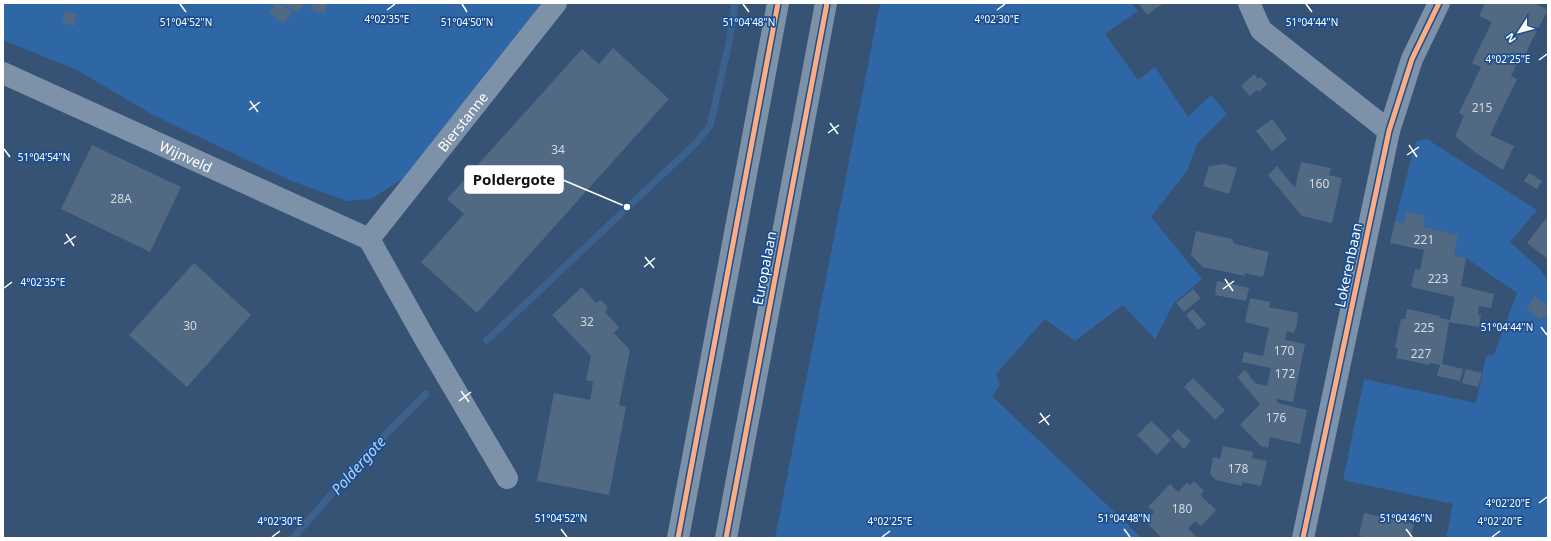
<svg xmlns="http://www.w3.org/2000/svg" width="1551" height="541" viewBox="0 0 1551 541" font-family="'Noto Sans',sans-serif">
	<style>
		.green { fill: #2f66a5 }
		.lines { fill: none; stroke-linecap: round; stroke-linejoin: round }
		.stream { stroke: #3b618d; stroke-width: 7 }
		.building { fill: #526984 }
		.minor { stroke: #7d92a8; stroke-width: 22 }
		.highway { stroke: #7e92a7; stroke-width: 22 }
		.cycleway-casing { stroke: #1b4f8f; stroke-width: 8 }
		.cycleway { stroke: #ffac80; stroke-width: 5 }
		.ticks { fill: none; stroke: #fff; stroke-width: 1.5 }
		.labels { text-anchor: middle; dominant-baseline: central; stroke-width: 3.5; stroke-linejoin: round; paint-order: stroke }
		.number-label { font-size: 12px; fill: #d4dae0 }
		.street-label { font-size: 14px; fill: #fff; stroke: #1b4f8f }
		.water-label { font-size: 15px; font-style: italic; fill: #b5d3f5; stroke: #1b4f8f }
		.ticks-label { font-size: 10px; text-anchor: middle; fill: #fff; stroke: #1b4f8f; stroke-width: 3.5; stroke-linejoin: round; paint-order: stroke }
		.leader { fill: none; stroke: #fff; stroke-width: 1.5 }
		.callout-dot { fill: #fff; stroke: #1b4f8f; stroke-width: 1.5 }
		.callout { fill: #fff; stroke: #fff; stroke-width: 1.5 }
		.callout-label { font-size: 15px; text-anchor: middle; font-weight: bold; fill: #111 }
	</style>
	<rect width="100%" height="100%" fill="#365274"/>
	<path class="green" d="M3,3H548L412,173L371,199L347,201L289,180L153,115L77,70L3,40Z
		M880,3H1132L1138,11L1105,34L1138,80L1155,67L1188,117L1211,95L1227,114L1197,144L1187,171L1151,217L1202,279L1174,303L1155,339L1123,305L1075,341L1045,319L996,374L1000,385L992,396L1142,538H775Z
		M1427,139L1537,210L1510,242L1539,268L1548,280V538H1446L1453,504L1343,480L1364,379L1476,403L1486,356L1494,354L1517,293L1466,258L1454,256L1458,235L1423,227L1406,212L1404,223L1395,221L1416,141Z"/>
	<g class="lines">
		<path class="stream" d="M487,340L696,143L710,126L729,43L735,3
			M293,538L368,452L426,394"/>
	</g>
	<path class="building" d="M276,3H279L292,12L284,24L269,13Z
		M281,3H304L298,13Z
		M313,3H328L324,14L311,10Z
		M1138,3H1164L1147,15Z
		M1485,3H1534L1548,10L1532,40L1522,63L1518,61L1511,76L1517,79L1490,135L1514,146L1503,170L1476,153L1455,136L1464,116L1459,113L1481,67L1472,63L1492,22L1479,16Z
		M65,11L77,14L74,26L62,23Z
		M613,48L669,99L477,313L421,262L464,214L447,199L582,49L599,64Z
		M1254,74L1258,79L1260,77L1267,84L1259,92L1257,90L1250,96L1241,86Z
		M1272,119L1287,139L1272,151L1256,131Z
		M92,145L181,187L150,252L61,209Z
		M1301,162L1331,168L1329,175L1342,178L1332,223L1302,216L1268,175L1277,166L1295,188Z
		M1224,164L1237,168L1229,194L1203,186L1209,166Z
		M1529,173L1542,181L1537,189L1524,181Z
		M1406,212L1425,216L1423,227L1458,235L1454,256L1466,258L1461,286L1494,294L1491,308L1479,306L1478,315H1481L1479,327L1449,322L1442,364L1463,369L1460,381L1437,376L1440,365L1430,363L1429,365L1396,358L1398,348L1395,347L1401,319H1405L1407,309L1440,316L1439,318L1450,320L1455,297L1411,287L1415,269L1420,270L1424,250L1390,243L1395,221L1404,223Z
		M1548,216V259L1527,243Z
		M1196,231L1232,239L1235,244L1269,252L1263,277L1245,273V276L1203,267L1191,255Z
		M194,263L251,315L187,387L129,335Z
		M1217,281L1249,288L1246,301L1215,295Z
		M582,287L596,303L599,301H602L607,306V310L605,312L619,327L614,333L630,350L619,405L626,407L609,495L537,481L554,393L590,400L593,382L586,380L591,356L552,315Z
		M1193,289L1201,298L1184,312L1176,303Z
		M1535,296L1548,307V312L1541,320L1526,308Z
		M1250,298L1270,302L1269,307L1298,313L1296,329L1295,328L1294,333L1287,331L1285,340L1305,344L1293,402L1277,399V403L1307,410L1300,444L1270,437L1268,448L1261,446L1240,425L1260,404L1237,377L1245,370L1255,383L1267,386L1271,368L1242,362L1244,352L1263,356L1269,328L1245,322Z
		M1193,309L1206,324L1198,330L1186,315Z
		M1466,369L1482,373L1478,387L1462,383Z
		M1193,378L1225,410L1215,420L1184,387Z
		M1151,421L1171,440L1157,455L1137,435Z
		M1178,429L1191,441L1184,449L1171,436Z
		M1223,446L1253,452L1252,458L1267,461L1261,486L1242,482V486L1216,480L1210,474L1213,457L1220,459Z
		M1194,481L1204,491L1200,495L1216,510L1201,526L1195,521L1188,529L1196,536L1194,538H1162L1145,521L1154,512L1148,507L1170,484L1178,492L1187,483L1190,485Z
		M1364,513L1414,524L1410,538L1362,537L1359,535Z"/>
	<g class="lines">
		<g class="minor">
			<path d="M1249,3L1261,30L1389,131"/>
			<path id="s1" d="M3,73L369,239"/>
			<path id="s2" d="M369,239L556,3"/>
			<path d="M369,239L425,339L507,478"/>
			<path d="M1303,538L1389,131L1412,59L1439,3"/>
		</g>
		<path class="highway" d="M678,538L778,3
			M726,538L826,3"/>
		<defs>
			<path id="cycleway" d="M678,538L778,3
				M726,538L827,3
				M1303,538L1389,131L1412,59L1439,3"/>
		</defs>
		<use href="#cycleway" class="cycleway-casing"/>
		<use href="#cycleway" class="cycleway"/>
	</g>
	<path class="ticks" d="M180,4L186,12M462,4L467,12M743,4L749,12M1306,4L1312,12M387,10L395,4M997,10L1005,4M1539,60L1547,54M250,101L258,112M249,110L260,102M830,123L838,134M828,133L839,125M1409,145L1417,157M4,149L10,157M1407,155L1419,147M66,234L74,246M64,244L76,236M645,257L654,268M644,267L655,258M1225,279L1233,291M4,288L12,282M1223,289L1234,281M1541,327L1547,335M461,391L469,402M459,401L471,392M1040,413L1049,425M1039,423L1050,415M1539,503L1547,497M561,529L567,537M1124,529L1130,537M1406,529L1412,537M272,537L280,531M882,537L890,531M1492,537L1500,531"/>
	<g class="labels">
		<g class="number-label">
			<text x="1482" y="107">215</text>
			<text x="558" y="149">34</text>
			<text x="1319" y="183">160</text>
			<text x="121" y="198">28A</text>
			<text x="1424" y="239">221</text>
			<text x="1438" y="278">223</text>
			<text x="587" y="321">32</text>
			<text x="190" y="325">30</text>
			<text x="1424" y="327">225</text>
			<text x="1284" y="350">170</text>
			<text x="1421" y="353">227</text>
			<text x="1285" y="373">172</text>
			<text x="1276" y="417">176</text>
			<text x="1238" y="468">178</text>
			<text x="1182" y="508">180</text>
		</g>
		<g class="street-label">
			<text stroke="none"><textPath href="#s2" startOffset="150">Bierstanne</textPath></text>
			<text stroke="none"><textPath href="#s1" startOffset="201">Wijnveld</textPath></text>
			<text transform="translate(1348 265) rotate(-78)">Lokerenbaan</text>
			<text transform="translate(764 268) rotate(-79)">Europalaan</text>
		</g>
		<g class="water-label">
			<text transform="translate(358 465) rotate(-48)">Poldergote</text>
		</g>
	</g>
	<g class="ticks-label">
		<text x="387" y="23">4°02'35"E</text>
		<text x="997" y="23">4°02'30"E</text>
		<text x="186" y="26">51°04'52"N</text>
		<text x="467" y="26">51°04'50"N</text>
		<text x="749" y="26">51°04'48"N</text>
		<text x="1312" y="26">51°04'44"N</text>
		<text x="1508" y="63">4°02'25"E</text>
		<text x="44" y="161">51°04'54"N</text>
		<text x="43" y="286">4°02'35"E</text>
		<text x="1507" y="331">51°04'44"N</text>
		<text x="1508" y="507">4°02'20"E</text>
		<text x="561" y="522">51°04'52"N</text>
		<text x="1124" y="522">51°04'48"N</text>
		<text x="1406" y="522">51°04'46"N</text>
		<text x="280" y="525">4°02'30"E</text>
		<text x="890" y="525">4°02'25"E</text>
		<text x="1500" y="525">4°02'20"E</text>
	</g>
	<path class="leader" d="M627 207L563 180"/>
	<circle class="callout-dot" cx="627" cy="207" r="4"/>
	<rect class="callout" x="465" y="166" width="98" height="27" rx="4"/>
	<g class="callout-label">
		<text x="514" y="185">Poldergote</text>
	</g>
	<rect width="1551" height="541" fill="none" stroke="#ffffff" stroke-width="8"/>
	<g transform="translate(1519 32) rotate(234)" stroke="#1b4f8f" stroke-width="3" paint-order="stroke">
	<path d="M0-3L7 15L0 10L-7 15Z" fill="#ffffff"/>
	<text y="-6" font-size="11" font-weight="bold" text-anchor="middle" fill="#ffffff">N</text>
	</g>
</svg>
